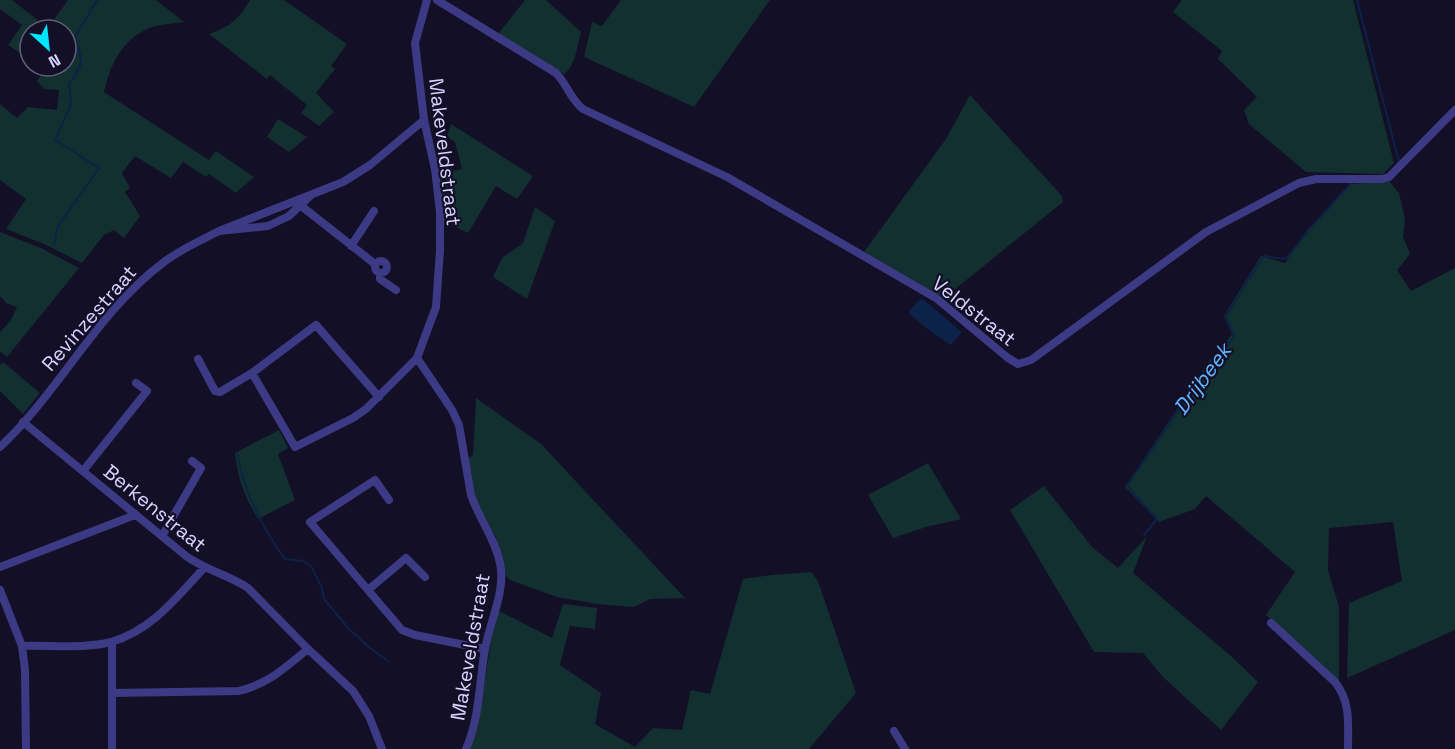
<svg xmlns="http://www.w3.org/2000/svg" width="1455" height="749" viewBox="0 0 1455 749" font-family="'Space Grotesk',sans-serif">
	<style>
		.green { fill: #12302f }
		.water { fill: #0c2248 }
		.lines { fill: none; stroke-linecap: round; stroke-linejoin: round }
		.stream { stroke: #0c2248; stroke-width: 2 }
		.minor { stroke: #3d3a85; stroke-width: 8 }
		.labels { text-anchor: middle; dominant-baseline: central; stroke-width: 4.5; stroke-linejoin: round; paint-order: stroke }
		.street-label { font-size: 20px; fill: #d9d4ff; stroke: #130f26 }
		.water-label { font-size: 21px; font-style: italic; fill: #62b6ff; stroke: #130f26 }
	</style>
	<rect width="100%" height="100%" fill="#130f26"/>
	<path class="green" d="M0,0H12L48,28L68,0H156L184,22C172,24 158,24 147,29C121,41 110,66 104,92L209,160L216,151L254,177L236,193L209,174L206,177L183,162L171,178L135,156L122,173L130,188L125,192L140,216L124,238L114,230L104,235L82,263L44,244L6,229L26,199L0,180V104L17,118L28,107L57,110L59,90L44,89L37,81L47,66H66V30H30L29,59L8,45L22,25L0,9Z
		M250,0H284L347,44L331,66L335,69L316,93L334,112L319,126L301,113L307,105L270,75L267,79L209,34C231,26 238,20 250,0Z
		M525,0H546L581,32C577,45 576,66 564,74L498,34Z
		M621,0H770L694,107L584,57L592,22L602,26Z
		M1182,0H1353L1394,163L1383,174L1306,172L1249,124L1244,110L1257,97L1218,59L1222,51L1173,12Z
		M970,95L1062,196L1063,202L944,298L864,252L946,139Z
		M278,119L307,137L289,152L267,137Z
		M451,124L533,176L517,199L496,186L468,233L443,220L442,188L438,174L462,169L455,142L447,136Z
		M1389,181L1399,193L1405,218L1403,237L1410,254L1397,270L1411,291L1455,268V630L1347,678L1349,603L1402,581L1393,522L1329,528L1328,570L1339,607V682L1266,615L1295,572L1206,496L1195,509L1159,522L1125,487L1210,360C1217,351 1226,344 1232,334L1224,316L1261,256L1285,263L1307,230L1351,184Z
		M535,207L555,221L527,299L493,277L502,258L523,243Z
		M0,232L41,248L79,268L7,357L0,351V332L11,320L17,307L6,303L0,296Z
		M3,362L40,393L23,414L0,391V365Z
		M476,398L541,444L685,598L650,599L634,607L597,604L557,597L510,580L505,574L496,537L477,503L467,459L473,455Z
		M279,430L288,448L278,454L295,500L258,519C244,495 238,480 235,453Z
		M928,463L961,519L926,527L893,538L868,495Z
		M1044,486L1092,547L1118,568L1147,536L1133,573L1232,657L1258,682L1221,730L1163,677L1143,653L1094,652L1010,510Z
		M811,572L818,581L856,693L809,749H470L478,725L491,641L499,611L552,638L563,604L597,608L595,629L570,626L560,665L601,693L595,724L635,747L653,728L682,730L691,690L710,694L743,579L771,575Z"/>
	<path class="water" d="M920,299L924,300L962,332L951,345L930,331L910,314L909,311Z"/>
	<g class="lines">
		<path class="stream" d="M1357,0L1399,162L1397,163
			M54,245L58,226L99,168L55,140L71,105L69,84C85,60 83,64 75,37L97,0
			M238,455C242,489 265,532 285,559L303,561L311,566L322,588L324,599L348,628L371,649L388,661
			M1144,535L1157,519L1127,486L1216,355L1227,346L1234,336L1226,316L1261,260L1265,256L1283,259L1288,257L1309,230L1352,182"/>
		<path class="minor" d="M427,0L415,43L424,120L435,169L440,212V250L436,307L417,358L452,410L459,425L471,495C479,519 495,538 500,563C506,591 490,621 485,649C479,683 480,717 466,749
			M437,0L556,73C567,84 570,99 583,109L727,177L936,298L1008,358L1018,364L1031,360L1206,232L1299,183L1316,179H1382L1389,177L1455,110
			M311,195L289,216L268,226L219,231L343,182L370,165L424,120
			M300,205L375,264
			M351,246L374,211
			M375 267a6 6 0 1 1 12 0a6 6 0 1 1-12 0Z
			M380,274V279L396,290
			M198,359L215,391L220,392L252,373L316,325L379,397
			M252,373L295,447L353,418L366,409L417,358
			M23,422L186,556C205,570 229,575 248,588L308,649L353,691L369,716L382,749
			M0,447C60,391 97,312 164,262C181,249 200,241 219,231
			M83,471L147,391L136,383
			M389,500L375,480L310,522L402,630L415,635L485,649
			M162,536L201,468L192,461
			M0,567L135,515
			M0,590L22,646L25,670L26,749
			M368,590L406,558L425,577
			M1271,623L1335,682C1351,702 1348,724 1348,749
			M112,642V749
			M22,646C51,645 83,649 111,642C151,631 177,597 204,568
			M112,693L239,691C270,683 283,669 308,649
			M894,731L905,749"/>
	</g>
	<g class="labels">
		<g class="street-label">
			<text transform="translate(445 152) rotate(83)">Makeveldstraat</text>
			<text transform="translate(974 311) rotate(38)">Veldstraat</text>
			<text transform="translate(89 318) rotate(-49)">Revinzestraat</text>
			<text transform="translate(155 508) rotate(39)">Berkenstraat</text>
			<text transform="translate(470 647) rotate(-80)">Makeveldstraat</text>
		</g>
		<g class="water-label">
			<text transform="translate(1202 379) rotate(-54)">Drijbeek</text>
		</g>
	</g>
	<g transform="translate(48 48) rotate(153)"><circle r="28" fill="#130f26" stroke="#625e7d" stroke-width="1.5"/>
	<path d="M0-4.5L10 22L0 15L-10 22Z" fill="#00e5ff"/>
	<text y="-9" font-size="16" font-weight="bold" text-anchor="middle" fill="#d9d4ff">N</text>
	</g>
</svg>
